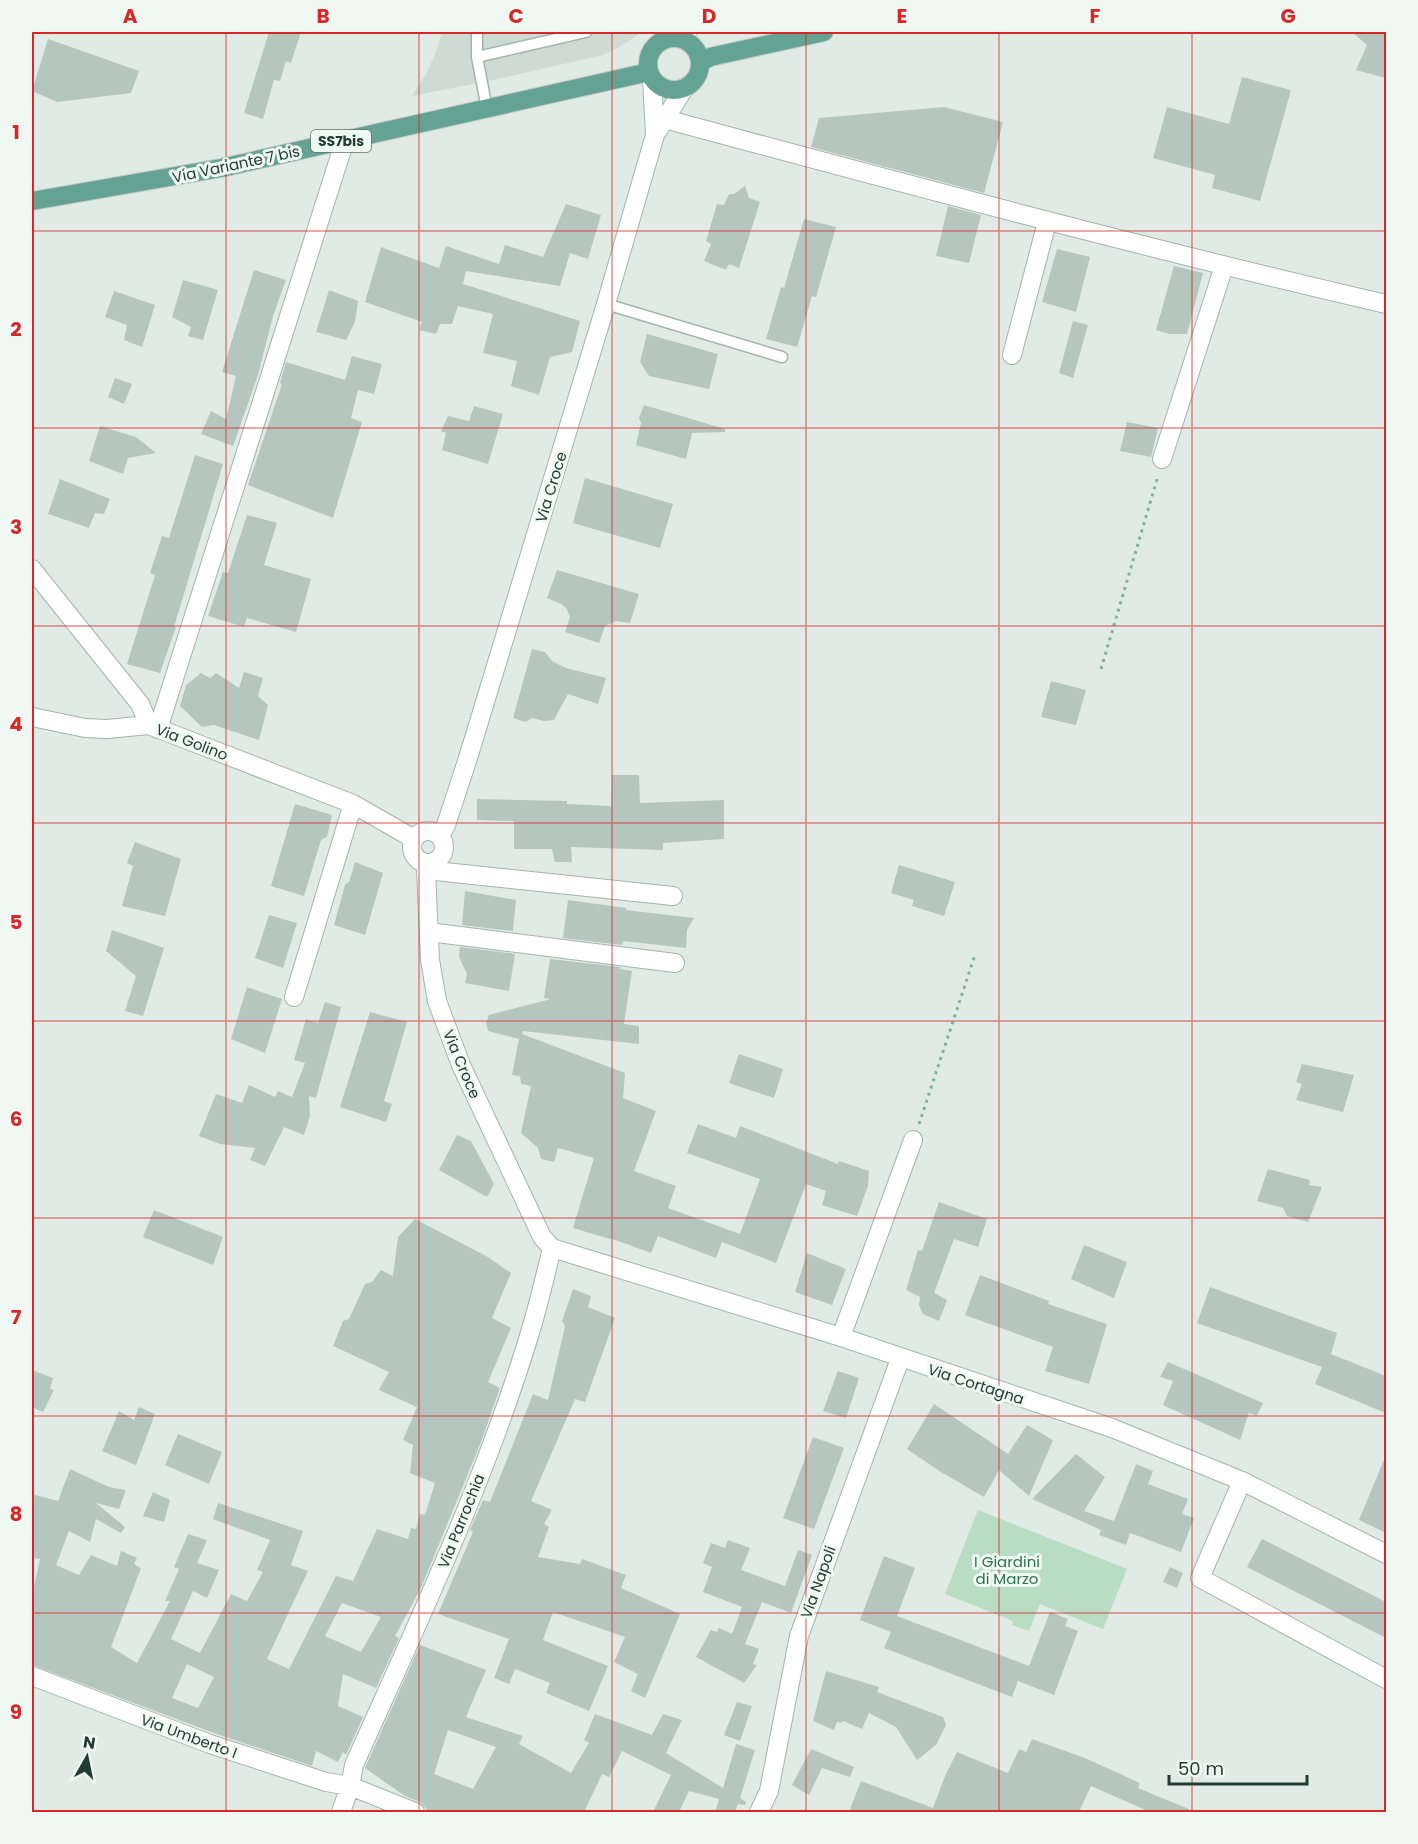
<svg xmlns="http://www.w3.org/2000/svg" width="1418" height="1844" viewBox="0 0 1418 1844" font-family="Poppins,sans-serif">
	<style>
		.built { fill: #cedbd5 }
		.green { fill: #b8ddc3 }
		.building { fill: #b5c6bf; fill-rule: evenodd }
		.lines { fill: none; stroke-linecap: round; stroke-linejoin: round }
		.lane-casing { stroke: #a3b3ad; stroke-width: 13 }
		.street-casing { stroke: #a3b3ad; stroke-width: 20 }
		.secondary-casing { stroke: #9eb7af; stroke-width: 20 }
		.primary-casing { stroke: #c1c8c6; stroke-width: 20 }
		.path { stroke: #80b0a1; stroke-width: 3; stroke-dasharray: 3 4.5; stroke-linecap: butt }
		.lane { stroke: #fff; stroke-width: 10 }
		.street { stroke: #fff; stroke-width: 18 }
		.secondary { stroke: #fff; stroke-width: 18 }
		.primary { stroke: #64a293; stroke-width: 18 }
		.grid { fill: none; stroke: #d62828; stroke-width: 1.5; stroke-opacity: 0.55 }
		.labels { text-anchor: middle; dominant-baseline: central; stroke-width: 6; stroke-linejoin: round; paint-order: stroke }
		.shield { fill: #f0f8f4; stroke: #5e746e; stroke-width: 1.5 }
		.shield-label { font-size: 14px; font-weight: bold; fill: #203c35 }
		.street-label { font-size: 15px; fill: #203c35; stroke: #f0f8f4 }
		.park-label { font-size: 15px; fill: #2a7348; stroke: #f0f8f4 }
		.neatline { fill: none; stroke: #d62828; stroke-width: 2 }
		.grid-label { font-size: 20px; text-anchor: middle; font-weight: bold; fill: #d62828 }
	</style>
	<rect width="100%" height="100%" fill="#e0ebe6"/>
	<path class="built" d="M442,32H643L616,49L603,55L494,80L412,96L427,72L435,54Z"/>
	<path class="green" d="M978,1510L1127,1569L1103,1629L1040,1604L1029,1631L1012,1625L1013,1621L945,1594Z"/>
	<path class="building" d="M269,32H301L291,63L286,61L280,81L274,80L263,119L244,113Z
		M1352,32H1386V78L1356,70L1367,45Z
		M48,39L139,71L131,93L57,102L32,91Z
		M1242,77L1291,90L1260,201L1212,188L1215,175L1153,158L1167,107L1229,124Z
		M944,107L1003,122L984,193L811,147L819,118Z
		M745,186L749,198L760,202L739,268L729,264L726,270L704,261L711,244L706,241L717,204L724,205L729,194H734Z
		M566,204L601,215L588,259L570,253L560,286L466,271L463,284L580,321L572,352L550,357L539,395L511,386L517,361L483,353L493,314L458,306L452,324H440L436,334L419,330L422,322L365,302L381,247L439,268L446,246L499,264L505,245L543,257Z
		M948,206L981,215L969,263L936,256Z
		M804,219L836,227L816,297L812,296L797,347L766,339L781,287L784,288Z
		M1057,249L1090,257L1076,312L1042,302Z
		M1174,266L1203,273L1187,334H1169L1156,330Z
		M254,270L286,280L273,316L258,375L233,446L201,434L211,411L226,419L236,376L222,372Z
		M183,280L218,290L203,340L188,336L191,327L172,317Z
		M329,290L358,301L355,322L346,340L316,332Z
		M114,291L155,305L142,347L124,340L127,325L105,317Z
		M1073,321L1088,325L1073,378L1059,373Z
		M647,334L718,354L709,389L649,376L640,362Z
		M352,356L382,364L374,394L358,390L351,418L362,422L333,518L248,485L282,384L280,383L286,362L345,380Z
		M115,378L132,384L124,404L108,397Z
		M644,405L725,429V432L692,433L686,459L636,445L641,423L639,418Z
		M474,406L503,414L488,464L442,450L446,433L441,431L448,416L469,421Z
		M1127,422L1158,428L1151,457L1120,451Z
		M100,426L136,437L156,453L128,458L123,474L89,461Z
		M195,455L223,464L174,627H176L160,673L127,664L155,575L150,573L162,536L169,538Z
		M585,478L673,504L660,548L573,523Z
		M60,479L110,499L104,514L95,513L89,528L48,514Z
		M247,515L277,523L264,565L311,579L296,632L247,618L244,627L208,616L223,572L228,573Z
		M557,570L639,594L630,623L616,621L605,626L599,643L565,632L570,617L566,608L561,604L547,598Z
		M532,649L545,652L552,661L566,668L606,678L598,704L568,694L554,720L544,721L532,718L525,722L513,718Z
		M244,672L263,678L258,696L268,705L259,740L214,725L202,727L180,706L186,685L201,673L210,678L216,673L239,688Z
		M1051,681L1086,690L1076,725L1041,717Z
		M612,775H639L640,803L724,800V839L663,843V850L571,847L572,862H555L552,849H514V821L477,820V799L567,801V804L611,806Z
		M295,804L332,815L327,837L321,840L304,896L271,886Z
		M135,842L181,859L165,916L122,906L133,866L127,863Z
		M355,862L383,873L365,935L334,925L345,885L349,882Z
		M899,865L955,882L944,916L912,906L914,900L891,893Z
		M465,891L516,900L513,931L462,925Z
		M568,900L626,908V910L694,918L687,930L686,948L623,941L622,945L563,938Z
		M269,915L297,923L283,968L255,958Z
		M112,930L164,948L143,1016L125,1011L136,976L106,951Z
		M460,947L515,954L509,991L465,983L467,974L459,957Z
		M550,959L620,967V969L632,971L624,1024L639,1026V1044L523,1031L522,1034L625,1073L623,1098L656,1111L634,1171L676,1186L668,1208L740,1234L760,1179L687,1153L698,1124L736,1138L740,1126L838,1164L839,1161L869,1171L868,1186L857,1216L822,1205L826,1191L806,1184L776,1263L722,1242L716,1258L658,1236L651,1253L610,1238V1239L573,1228L594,1158L558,1148L554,1162L541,1159L538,1148L521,1133L531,1086L521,1084L520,1076L512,1075L519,1039L488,1031L486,1023L489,1015L551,999L544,998Z
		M247,987L282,999L265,1053L231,1039Z
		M325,1002L341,1007L316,1098L309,1096L310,1116L304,1135L284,1127L265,1166L250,1160L255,1148L220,1144L199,1136L216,1094L242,1103L249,1085L275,1097L278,1091L292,1097L305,1063L294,1060L306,1019L318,1023Z
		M370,1012L407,1022L384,1101L392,1104L386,1122L340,1107Z
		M739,1054L783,1069L774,1098L729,1083Z
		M1302,1064L1354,1075L1343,1112L1296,1100L1302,1084L1296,1082Z
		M457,1135L471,1141L494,1184L487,1197L439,1170Z
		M1268,1169L1310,1180L1309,1185L1322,1187L1308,1222L1287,1216L1283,1208L1257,1201Z
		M939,1202L987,1219L978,1247L954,1239L934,1293L947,1300L939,1321L923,1314L919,1305L920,1297L906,1290L918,1250L922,1251Z
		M154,1210L223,1237L213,1265L143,1237Z
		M415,1219L488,1257L511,1273L492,1318L511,1328L488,1382L500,1388L481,1442L421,1588L395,1636L399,1638L376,1688L343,1674L338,1706L363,1717L346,1755L343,1752L338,1762L316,1751L312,1766L214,1733L32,1665V1596L40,1559L32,1558V1494L58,1501L70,1469L109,1487L126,1490L119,1509L96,1503L125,1527L121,1533L96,1519L90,1542L69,1531L56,1565L79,1575L91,1555L117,1566L121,1551L137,1558L134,1564L141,1568L111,1647L137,1663L170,1601H165L179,1569L174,1567L188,1534L207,1540L197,1563L219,1570L207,1598L193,1591L171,1639L200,1653L231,1594L247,1601L263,1572L257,1570L270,1540L213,1519L218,1503L303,1531L291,1565L308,1571L267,1659L289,1669L336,1576L353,1581L377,1529L408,1539L411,1528L416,1529L420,1514L425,1515L435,1483L410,1473L413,1445L403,1440L417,1407L379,1390L389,1372L333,1346L343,1321L349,1319L365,1284L372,1282L381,1270L393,1276L398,1237ZM342,1603L381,1617L361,1652L325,1636ZM187,1664L214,1677L198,1708L172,1698Z
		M1084,1245L1127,1262L1114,1298L1071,1279Z
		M807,1253L846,1269L832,1305L795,1292Z
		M980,1275L1049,1301L1048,1304L1107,1324L1089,1384L1045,1371L1053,1347L965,1315Z
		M1210,1287L1337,1333L1331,1354L1386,1376V1413L1315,1384L1322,1367L1197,1323Z
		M573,1289L591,1296L588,1307L615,1318L585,1402L575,1399L531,1501L552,1510L544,1524L549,1527L538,1557L580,1564L582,1559L626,1575L621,1588L680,1614L645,1698L631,1691L638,1674L614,1662L625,1637L553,1612L543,1640L608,1666L589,1711L546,1693L550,1683L515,1669L509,1684L494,1678L509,1639L438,1614L473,1532L470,1530L483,1500L490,1502L533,1394L548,1400L565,1326L562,1321Z
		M1168,1362L1263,1403L1257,1416L1249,1413L1240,1440L1163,1405L1173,1381L1160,1377Z
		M32,1370L53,1378L50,1389L54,1390L43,1412L32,1407Z
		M838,1371L859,1378L846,1418L823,1411Z
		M934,1404L1008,1454L1027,1425L1053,1440L1029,1496L999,1470L984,1497L941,1472L907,1449Z
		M139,1407L155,1414L136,1465L102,1451L119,1411L134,1420Z
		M178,1434L222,1452L209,1484L165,1465Z
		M813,1437L844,1448L814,1529L783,1518Z
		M1076,1454L1105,1477L1084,1511L1114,1521L1136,1464L1153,1471L1148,1484L1188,1499L1182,1514L1194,1518L1181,1552L1130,1533L1126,1545L1099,1535L1101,1530L1032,1499Z
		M1386,1455V1533L1359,1520Z
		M153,1492L170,1500L164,1522L143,1516Z
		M1262,1539L1386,1602V1638L1247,1567Z
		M728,1540L750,1548L741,1570L785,1586L798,1550L812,1555L791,1613L762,1602L745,1644L759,1649L753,1664L757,1665L744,1683L696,1657L711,1630L717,1632L719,1628L732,1634L742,1607L703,1592L712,1567L703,1563L711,1543L725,1548Z
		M884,1556L915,1568L897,1616L1029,1666L1050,1612L1068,1619L1065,1626L1078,1631L1054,1695L1018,1681L1012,1697L884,1648L891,1632L860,1620Z
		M1170,1567L1183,1573L1177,1588L1163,1582Z
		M420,1645L486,1670L466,1717L523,1736L519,1744L571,1773L589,1743L584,1740L595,1714L652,1735L663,1714L682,1720L666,1753L723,1788L736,1744L755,1750L740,1798L746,1802L745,1805L738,1804L735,1812H715L719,1799L689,1791L679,1812H653L671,1775L622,1751L609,1777L602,1774L584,1812H429L420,1802L405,1796L365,1768ZM448,1730L496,1747L473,1789L434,1774Z
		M826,1671L879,1687L877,1692L943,1717L946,1725L936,1745L917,1760L896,1727L869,1713L862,1729L843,1721L842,1723L837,1722L834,1730L813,1721Z
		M737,1702L752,1706L740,1741L724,1735Z
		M1032,1739L1085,1758L1140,1783L1138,1788L1196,1812H1150L1091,1786L1079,1812H859L850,1809L861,1781L933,1808L945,1776L957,1752L1008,1773L1019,1749L1026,1752Z
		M811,1749L854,1767L850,1777L822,1768L809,1795L792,1785Z"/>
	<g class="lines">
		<defs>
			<path id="lane" d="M477,32V57L487,109
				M477,57L586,32
				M606,304L782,357"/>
			<path id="street" d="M665,119C905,184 1144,248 1386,304
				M1012,355L1047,222
				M1162,459L1224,266
				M32,569L140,704L149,725L353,804L414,839
				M32,717L85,728L107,729L149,725
				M158,729L345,140
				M426,870L673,896
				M429,932L675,963
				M294,997L353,804
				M841,1337L913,1140
				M1242,1481L1200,1578L1386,1679
				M32,1676L210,1744L326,1782L350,1786L415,1812
				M341,1812L350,1786L354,1765C417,1624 484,1484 529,1336C538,1307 545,1277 552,1248
				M759,1812L769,1791L799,1636L900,1359"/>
			<path id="secondary" d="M684,40L687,32
				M652,79L655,135
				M412 847a16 16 0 1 1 32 0a16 16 0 1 1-32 0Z
				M440,835L446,825L468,758L606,304L655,135L685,87
				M428,863L426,870L430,960L437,1001L461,1065L542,1237L552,1248L841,1337L1112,1428L1242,1481L1386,1554"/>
			<path id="primary" d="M648 64a26 26 0 1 1 52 0a26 26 0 1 1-52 0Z
				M700,63L710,57L824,32
				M32,201L221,168L649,72"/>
		</defs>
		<use href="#lane" class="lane-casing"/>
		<use href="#street" class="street-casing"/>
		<use href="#secondary" class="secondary-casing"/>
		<use href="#primary" class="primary-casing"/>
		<path class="path" d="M1101,669L1158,476
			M919,1124L975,955"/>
		<use href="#lane" class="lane"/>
		<use href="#street" class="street"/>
		<use href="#secondary" class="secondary"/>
		<use href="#primary" class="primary"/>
	</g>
	<path class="grid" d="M226,32V1812M419,32V1812M612,32V1812M806,32V1812M999,32V1812M1192,32V1812M32,231H1386M32,428H1386M32,626H1386M32,823H1386M32,1021H1386M32,1218H1386M32,1416H1386M32,1613H1386"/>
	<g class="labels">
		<rect class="shield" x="311" y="130" width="60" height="22" rx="4.5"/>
		<g class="shield-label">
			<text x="341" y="141">SS7bis</text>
		</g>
		<g class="street-label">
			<text transform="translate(236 164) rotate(-12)">Via Variante 7 bis</text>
			<text transform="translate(551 487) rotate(-73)">Via Croce</text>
			<text transform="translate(192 742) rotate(21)">Via Golino</text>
			<text transform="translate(462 1064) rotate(67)">Via Croce</text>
			<text transform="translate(976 1384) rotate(18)">Via Cortagna</text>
			<text transform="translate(461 1521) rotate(-68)">Via Parrochia</text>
			<text transform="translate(818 1582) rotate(-70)">Via Napoli</text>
			<text transform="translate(189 1736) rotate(20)">Via Umberto I</text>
		</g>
		<g class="park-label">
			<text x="1007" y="1561">I Giardini<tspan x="1007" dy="17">di Marzo</tspan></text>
		</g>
	</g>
	<rect width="1418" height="1844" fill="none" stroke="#f0f8f4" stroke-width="66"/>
	<g transform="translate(87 1757) rotate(9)" stroke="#f0f8f4" stroke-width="4.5" paint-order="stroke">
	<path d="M0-4.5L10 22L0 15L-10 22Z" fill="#203c35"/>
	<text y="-9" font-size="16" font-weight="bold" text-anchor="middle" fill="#203c35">N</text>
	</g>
	<path d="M1169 1775v9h138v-9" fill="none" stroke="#203c35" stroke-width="3"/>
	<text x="1178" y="1775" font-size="18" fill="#203c35" stroke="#f0f8f4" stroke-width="4.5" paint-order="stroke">50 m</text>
	<rect x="33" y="33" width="1352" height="1778" class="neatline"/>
	<g class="grid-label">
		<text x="130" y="23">A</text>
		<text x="323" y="23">B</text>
		<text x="516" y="23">C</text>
		<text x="709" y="23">D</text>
		<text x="902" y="23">E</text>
		<text x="1095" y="23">F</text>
		<text x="1288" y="23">G</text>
		<text x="16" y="139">1</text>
		<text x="16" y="336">2</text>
		<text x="16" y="534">3</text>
		<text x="16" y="731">4</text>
		<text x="16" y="929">5</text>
		<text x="16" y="1126">6</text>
		<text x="16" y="1324">7</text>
		<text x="16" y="1521">8</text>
		<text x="16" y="1719">9</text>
	</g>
</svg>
